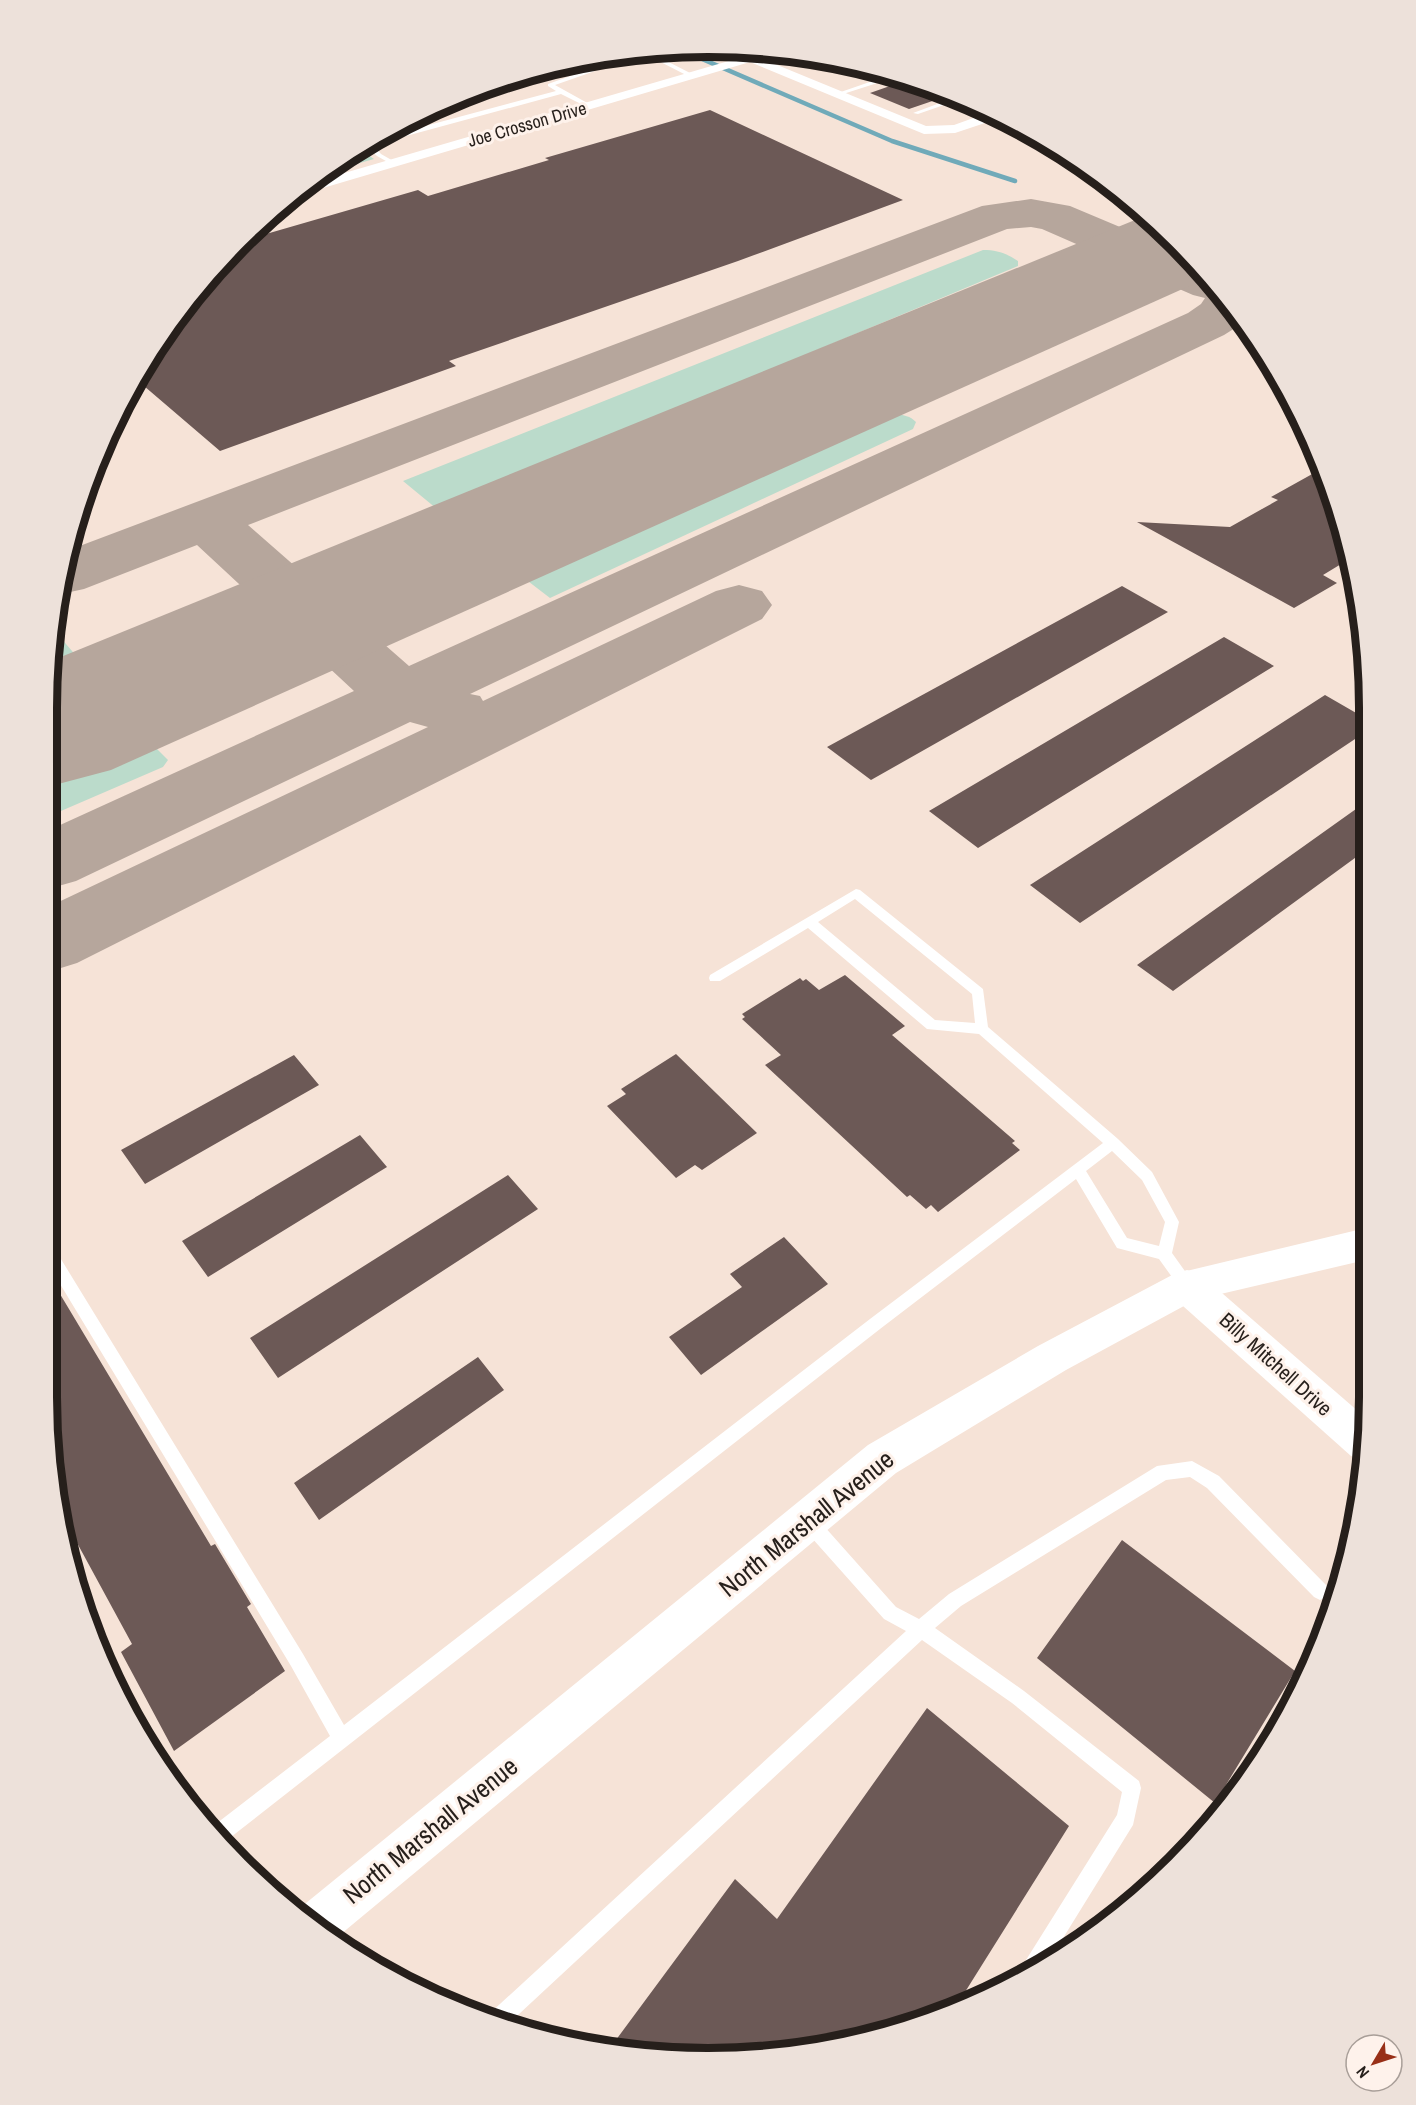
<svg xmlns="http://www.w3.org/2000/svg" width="1416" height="2105" viewBox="0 0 1416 2105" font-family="'Archivo Narrow',sans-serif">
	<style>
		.green { fill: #bbdbcb }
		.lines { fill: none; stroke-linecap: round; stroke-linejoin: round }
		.stream { stroke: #70aab9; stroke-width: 4.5 }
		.taxiway { fill: #b6a69c; fill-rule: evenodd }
		.runway { fill: #b6a69c; fill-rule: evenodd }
		.building { fill: #6c5956 }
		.service { fill: #fff; fill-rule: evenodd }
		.minor { fill: #fff; fill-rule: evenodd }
		.tertiary { fill: #fff; fill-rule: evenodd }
		.secondary { fill: #fff; fill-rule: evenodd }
		.labels { text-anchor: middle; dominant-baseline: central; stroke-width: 6; stroke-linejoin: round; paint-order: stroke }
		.far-street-label { font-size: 18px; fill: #261f1b; stroke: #fef2eb }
		.street-label { font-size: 21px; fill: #261f1b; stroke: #fef2eb }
		.near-street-label { font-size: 26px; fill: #261f1b; stroke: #fef2eb }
		.rim { fill: none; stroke: #261f1b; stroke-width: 8 }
	</style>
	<rect width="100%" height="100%" fill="#f6e3d7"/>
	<path class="green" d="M358,148L374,159L321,174L340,158Z
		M983,250C997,250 1006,253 1018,261V266L437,509L403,481Z
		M896,414C904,415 910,416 916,422L913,429L550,598L520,575L879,418Z
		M54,630L78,658L50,672Z
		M151,743L168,760L163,767L47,817V788Z"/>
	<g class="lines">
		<path class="stream" d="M679,49L892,141L1015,181"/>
		<path class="taxiway" d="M1031,199L1070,206L1189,256L1243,323L1224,335L470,694L480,696L483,701L716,591L739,585L762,591L772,605L762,619L77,963L48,972V907L428,727L410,722L76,881L48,889L47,831L354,691L197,545L84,589L61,594L58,593L59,579L69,550L982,206ZM1031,227L1042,229L1193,295L1205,298L1201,304L1188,313L409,666L248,525L1007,229Z"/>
		<path class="runway" d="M1147,217L1176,240L1207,278L111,770L47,787L46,708L51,661L1135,220Z"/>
	</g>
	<path class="building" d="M907,80L953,94L909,109L870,93Z
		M710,110L903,200L738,261L449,361L456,366L220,451L137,380L183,306L238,242L418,190L428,196L549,160L545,158Z
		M1323,468L1351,558L1323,575L1337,583L1294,608L1137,522L1230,527L1278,500L1271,497Z
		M1122,586L1168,612L871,780L827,747Z
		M1224,637L1274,666L978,848L929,811Z
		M1325,695L1370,721V729L1080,923L1030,885Z
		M1370,799V847L1173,991L1137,965Z
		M845,975L905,1026L892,1035L1015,1141L1012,1143L1020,1150L938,1212L931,1205L926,1209L910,1195L907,1197L765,1065L781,1055L742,1019L745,1017L742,1014L800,978L803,981L806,979L819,990Z
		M676,1054L757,1133L702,1170L695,1165L676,1178L607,1106L626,1094L621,1089Z
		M294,1055L319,1085L145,1184L121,1150Z
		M360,1135L387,1167L208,1277L182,1241Z
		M508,1175L538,1209L278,1378L250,1338Z
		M784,1237L828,1284L701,1375L669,1337L742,1287L730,1274Z
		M51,1279L211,1546L215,1544L251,1604L247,1607L285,1671L174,1751L121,1652L132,1644L57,1506L52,1484Z
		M478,1357L504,1390L319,1520L294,1483Z
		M1122,1540L1295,1671L1215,1803L1037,1658Z
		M927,1708L1069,1826L955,2008L921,2023L837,2046L664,2057L610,2048L735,1879L777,1919Z"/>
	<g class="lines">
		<path class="service" d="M649,52L694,75L695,76L690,77L643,53Z
			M584,59L595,65V71L555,85L591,105V107H587L561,94L373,145L381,154L395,162L393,165L377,156L365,145L373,140L556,91L548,86V84L590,69V67L577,60Z
			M890,75L896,77L840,95L835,94Z
			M959,96L964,98L918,114L913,113Z
			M856,889L860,890L983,989L988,1027L1118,1139L1152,1172L1179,1222L1172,1253L1192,1281L1195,1286L1192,1291L1187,1293L1182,1291L1159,1259L1117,1248L1076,1179L880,1329L222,1844L208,1830L330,1736L291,1666L51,1269L50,1250L56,1251L303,1654L344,1725L870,1319L1103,1143L979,1034L927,1029L808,928L720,981H710L709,978L710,975ZM855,899L972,994L975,1023L935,1020L818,922ZM1112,1151L1142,1180L1165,1222L1159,1246L1127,1238L1086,1171Z
			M1192,1461L1219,1476L1326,1585L1329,1591L1326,1597L1320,1600L1314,1597L1207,1488L1190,1477L1166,1480L961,1606L935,1628L1024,1691L1139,1781L1141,1788L1133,1825L1047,1964L1019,1979L1018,1975L1021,1968L1117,1815L1122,1792L1012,1703L922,1640L506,2026L486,2019L488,2015L906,1631L884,1619L803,1528L801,1522L803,1516L809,1514L815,1516L896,1607L919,1619L949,1594L1157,1466Z"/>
		<path class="minor" d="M732,49L741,50L926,126L954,125L990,112L1000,118L955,133L924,134L750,62L306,193H297L310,183L739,58L732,55Z"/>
		<path class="tertiary" d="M1187,1270L1200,1274L1367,1419L1363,1461L1351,1456L1174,1298L1168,1286L1174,1274Z"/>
		<path class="secondary" d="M1370,1227V1259L1195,1300L1066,1370L896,1473L335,1939L305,1922L295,1912L868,1445L1038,1346L1174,1274Z"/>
	</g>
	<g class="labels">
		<g class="far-street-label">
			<text transform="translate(527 124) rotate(-16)">Joe Crosson Drive</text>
		</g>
		<g class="street-label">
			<text transform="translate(1276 1364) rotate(42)">Billy Mitchell Drive</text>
		</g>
		<g class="near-street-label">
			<text transform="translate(806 1523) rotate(-39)">North Marshall Avenue</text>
			<text transform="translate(430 1830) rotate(-39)">North Marshall Avenue</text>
		</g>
	</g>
	<path d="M0 0H1416V2105H0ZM708 57H708A651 651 0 0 1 1359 708V1397A651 651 0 0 1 708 2048H708A651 651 0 0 1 57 1397V708A651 651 0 0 1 708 57Z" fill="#ede1da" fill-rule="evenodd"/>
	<path class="rim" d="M708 57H708A651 651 0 0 1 1359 708V1397A651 651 0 0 1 708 2048H708A651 651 0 0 1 57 1397V708A651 651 0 0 1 708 57Z"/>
	<g transform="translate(1374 2063) rotate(231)"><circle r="28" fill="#fef2eb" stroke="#a89e98" stroke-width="1.5"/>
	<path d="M0-4.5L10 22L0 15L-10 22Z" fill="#982f17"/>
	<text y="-9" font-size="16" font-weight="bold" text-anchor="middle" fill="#261f1b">N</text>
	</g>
</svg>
